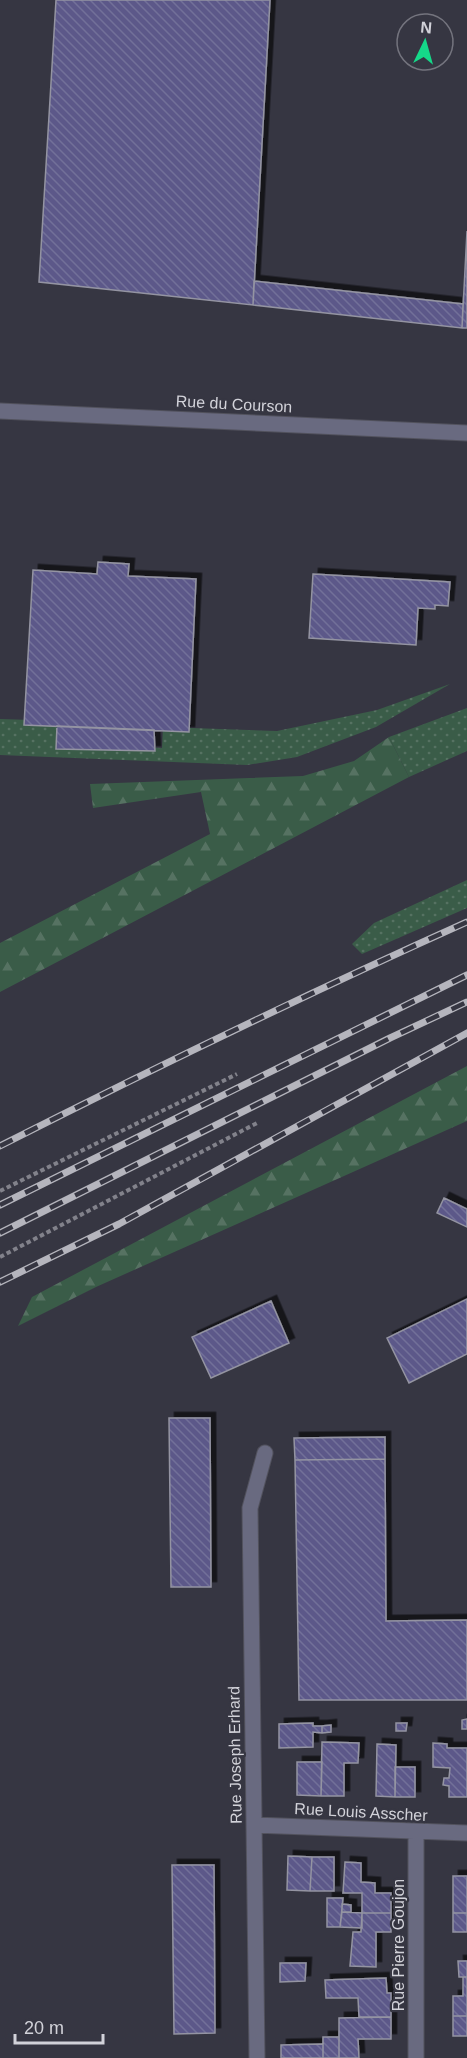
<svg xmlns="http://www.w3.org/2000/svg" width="467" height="2058" viewBox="0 0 467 2058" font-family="Arial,sans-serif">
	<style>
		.grass { fill: url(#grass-dots) }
		.forest { fill: url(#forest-firs) }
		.building { fill: url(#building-back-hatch); stroke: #9494a2; stroke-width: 1.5; filter: url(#shadow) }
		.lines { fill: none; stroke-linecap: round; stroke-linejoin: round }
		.minor-casing { stroke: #52525d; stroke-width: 17 }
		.path { stroke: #82828b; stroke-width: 4; stroke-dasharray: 4.5 3; stroke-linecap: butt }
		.minor { stroke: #696a80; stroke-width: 15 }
		.rail-casing { stroke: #b5b5bd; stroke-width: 7 }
		.rail { stroke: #363642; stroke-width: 4.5; stroke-dasharray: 14; stroke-linecap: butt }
		.labels { text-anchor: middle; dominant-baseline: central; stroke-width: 4.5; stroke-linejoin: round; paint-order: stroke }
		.street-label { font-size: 16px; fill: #d2d2d9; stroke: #363642 }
	</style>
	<defs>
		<pattern id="grass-dots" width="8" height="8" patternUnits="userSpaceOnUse" patternTransform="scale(1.5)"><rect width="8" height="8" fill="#3a5c48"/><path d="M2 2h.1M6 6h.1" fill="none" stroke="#567262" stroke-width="1.8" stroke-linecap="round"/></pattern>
		<pattern id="forest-firs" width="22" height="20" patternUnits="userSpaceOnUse" patternTransform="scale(1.5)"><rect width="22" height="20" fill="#3a5c48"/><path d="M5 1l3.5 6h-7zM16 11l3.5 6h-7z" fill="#567262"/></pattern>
		<pattern id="building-back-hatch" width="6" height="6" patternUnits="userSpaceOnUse" patternTransform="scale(1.5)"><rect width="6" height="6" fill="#5b5989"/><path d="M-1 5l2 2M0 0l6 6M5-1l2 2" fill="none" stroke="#727099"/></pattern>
		<filter id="shadow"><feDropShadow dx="5.5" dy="-5.5" stdDeviation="0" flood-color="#0009"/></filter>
	</defs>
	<rect width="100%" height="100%" fill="#363642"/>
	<path class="grass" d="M450,684L376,727L297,757L247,765L0,755V719L63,721L61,743L162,748L163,727L277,731L377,710Z
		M467,708V751L409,777L389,737Z
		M467,880V908L362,954L352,944L374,923Z"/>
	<path class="forest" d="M389,737L409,777L0,992V943L210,834L201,792L93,808L90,784L303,776L354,761Z
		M467,1066V1121L96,1287L18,1326L32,1297Z"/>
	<path class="building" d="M56,0H270L253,305L39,282Z
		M467,231V328H462Z
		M254,281L463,304L462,328L253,305Z
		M98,562L129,564L128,576L196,579L189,732L24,725L33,570L97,574Z
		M313,574L450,582L448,606L435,605V609L418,608L416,645L309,638Z
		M57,726L154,730L155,751L56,749Z
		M444,1198L467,1209V1227L437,1213Z
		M467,1299V1354L409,1383L387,1338Z
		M271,1301L289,1343L211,1378L192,1337Z
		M169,1418H210L211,1587H171Z
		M385,1437V1459L295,1460L294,1438Z
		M385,1459L386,1621L467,1620V1700H299L295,1460Z
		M467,1719V1729H462V1720Z
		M313,1723V1726H322V1733L313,1732V1747L279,1748V1724Z
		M396,1723H407L406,1731H396Z
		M331,1725V1732L322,1733V1726Z
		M322,1742L359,1743L358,1763H344V1796H321Z
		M433,1743L447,1744V1748H467V1797H449V1786L443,1785L444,1778H449L450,1768L433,1767Z
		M377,1744L396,1745L395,1797L376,1796Z
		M297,1762H322L321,1796L297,1795Z
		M395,1767H415V1797H395Z
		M288,1856L312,1857L310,1891L287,1890Z
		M312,1857H334V1891H310Z
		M345,1862L361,1863V1882L375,1883V1893H391V1913H362V1893H343Z
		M172,1865H214L215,2033L174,2034Z
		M453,1876H467V1913H453Z
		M327,1898H343L340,1927H327Z
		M342,1904L351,1905V1912H342Z
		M342,1912L362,1913V1928L340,1927Z
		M362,1913H391V1932H376V1967L350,1966L353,1932H361Z
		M453,1913H467V1932H453Z
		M458,1961H467V1977H459Z
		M280,1963H306L305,1981L280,1982Z
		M463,1977H467V2016H453V1996H463Z
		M386,1978L387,1993H391V2017H359L358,1998H326L325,1980Z
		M453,2016H467V2036H453Z
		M391,2017V2039H358L359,2058H339V2018Z
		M323,2037H339V2058H323Z
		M323,2044V2058H281V2045Z"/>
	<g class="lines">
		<defs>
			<path id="minor" d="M0,411L467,433
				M254,1825L467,1833
				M416,1832V2058
				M257,2058L250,1508L265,1453"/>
		</defs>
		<use href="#minor" class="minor-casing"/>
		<path class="path" d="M0,1191L237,1074
			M0,1257L257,1123"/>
		<use href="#minor" class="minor"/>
		<defs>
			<path id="rail" d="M0,1146C154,1068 309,993 467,922
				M0,1205L467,975
				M0,1233L390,1038L467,1002
				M0,1282L119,1224L467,1033"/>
		</defs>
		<use href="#rail" class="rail-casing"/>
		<use href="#rail" class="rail"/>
	</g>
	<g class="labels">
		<g class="street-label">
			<text transform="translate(234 404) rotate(3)">Rue du Courson</text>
			<text transform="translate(235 1755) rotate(-91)">Rue Joseph Erhard</text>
			<text transform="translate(361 1812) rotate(3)">Rue Louis Asscher</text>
			<text transform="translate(398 1945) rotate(-90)">Rue Pierre Goujon</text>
		</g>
	</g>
	<g transform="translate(425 42) rotate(5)"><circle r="28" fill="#363642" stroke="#74747e" stroke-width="1.5"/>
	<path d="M0-4.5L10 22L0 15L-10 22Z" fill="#15d989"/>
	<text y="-9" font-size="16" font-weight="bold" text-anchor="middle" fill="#d2d2d9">N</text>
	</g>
	<path d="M15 2034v9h88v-9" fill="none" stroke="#d2d2d9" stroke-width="3"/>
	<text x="24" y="2034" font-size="18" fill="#d2d2d9" stroke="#363642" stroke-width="4.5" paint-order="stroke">20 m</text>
</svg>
